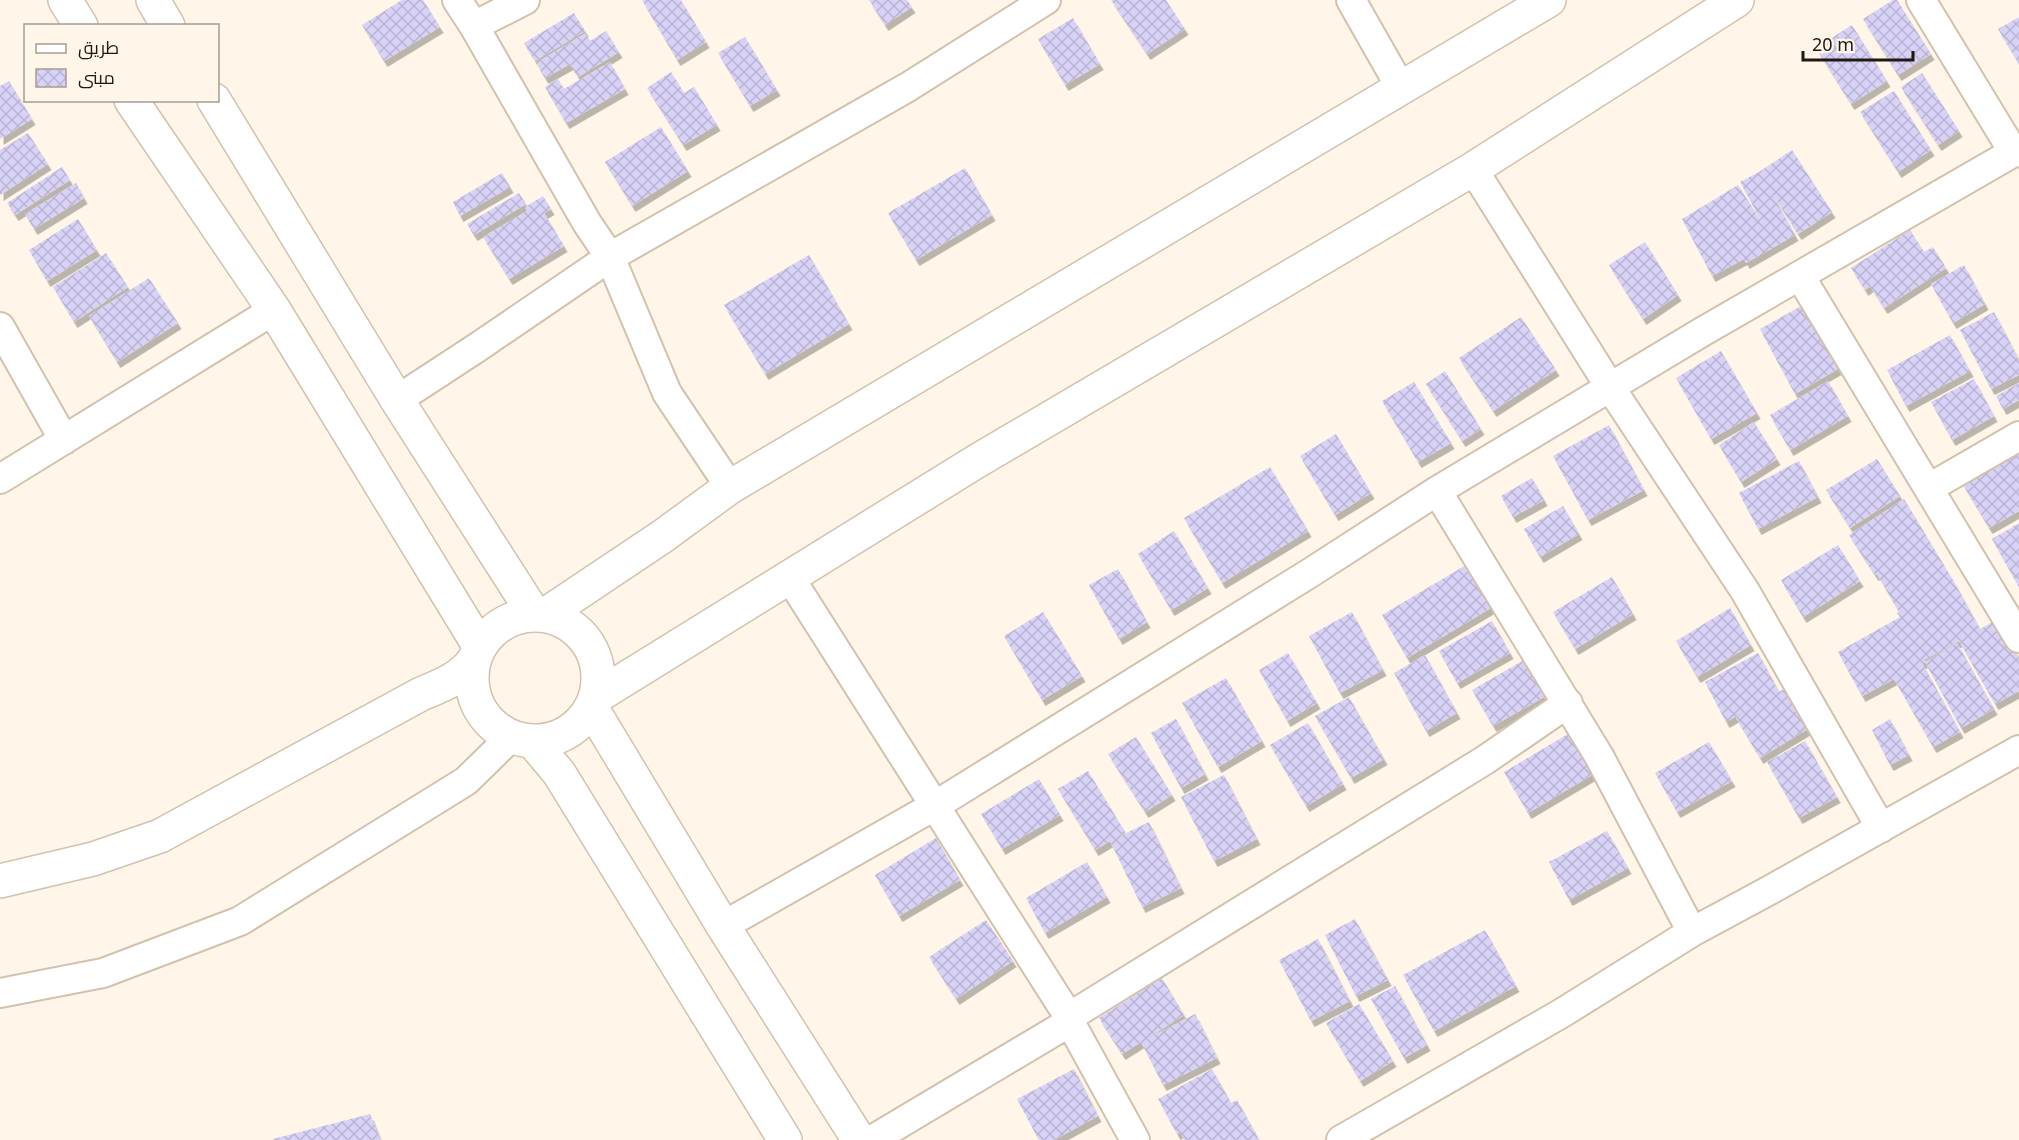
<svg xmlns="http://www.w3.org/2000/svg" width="2019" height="1140" viewBox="0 0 2019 1140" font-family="'Noto Sans',Cairo,sans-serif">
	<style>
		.building { fill: url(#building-cross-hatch); filter: url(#shadow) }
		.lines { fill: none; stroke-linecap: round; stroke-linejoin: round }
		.street-casing { stroke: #d2c2ad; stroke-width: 32 }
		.secondary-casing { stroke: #d2c2ad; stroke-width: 36 }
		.street { stroke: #fff; stroke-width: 28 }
		.secondary { stroke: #fff; stroke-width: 33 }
	</style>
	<defs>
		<pattern id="building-cross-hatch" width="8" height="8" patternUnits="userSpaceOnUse" patternTransform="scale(1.5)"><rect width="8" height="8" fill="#d8d2f7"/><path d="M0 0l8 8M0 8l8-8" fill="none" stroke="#b9b4d3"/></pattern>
		<filter id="shadow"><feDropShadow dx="3.5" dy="6" stdDeviation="0" flood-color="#0004"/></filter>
	</defs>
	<rect width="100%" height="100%" fill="#fff5e8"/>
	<path class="building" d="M402,0H423L440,27L384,61L362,25Z
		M642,0H681L706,42L677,60Z
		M869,0H907L912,7L885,25Z
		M1111,0H1166L1185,29L1147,54Z
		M1893,0H1897L1931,54L1898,75L1863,19Z
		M574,13L585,31L535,61L524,43Z
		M2019,17V64L1998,29Z
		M1073,18L1100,64L1065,85L1038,39Z
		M1852,25L1887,81L1851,104L1816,48Z
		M606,31L619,52L578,77L570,64L545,78L536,63L586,33L590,41Z
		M745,37L777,90L750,106L718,53Z
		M610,62L625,89L566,123L545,87L558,79L564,89Z
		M671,72L684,93L694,87L717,125L683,145L647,88Z
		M1922,73L1959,131L1938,145L1901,87Z
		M9,81L32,119L0,139V86Z
		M1894,91L1931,150L1898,172L1860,112Z
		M661,127L688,171L632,206L605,162Z
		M28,133L48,164L0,195V150Z
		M1792,150L1832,212L1798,234L1767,185L1795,235L1746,263L1744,259L1712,276L1682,219L1738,185L1763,224L1740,182L1759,172Z
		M62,167L70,180L15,215L7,203Z
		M965,168L992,215L916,260L888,213Z
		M502,173L510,187L460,216L453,202Z
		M76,183L84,198L34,229L25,214Z
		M519,193L526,204L474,235L467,224Z
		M543,196L551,209L544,213L564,246L509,279L483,237L527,211L525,207Z
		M78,219L97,250L47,281L29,250Z
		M1910,230L1924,252L1933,247L1946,268L1884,308L1870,286L1865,290L1851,268Z
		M1645,242L1678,295L1643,319L1609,265Z
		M106,253L128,287L74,322L53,287Z
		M809,255L849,324L765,374L724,305Z
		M1964,265L1985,304L1953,323L1931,284Z
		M149,278L178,323L117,362L89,316Z
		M1803,305L1838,369L1795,394L1760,329Z
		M1994,312L2019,360V375L1991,389L1960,330Z
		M1521,317L1556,370L1493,411L1459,358Z
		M1950,335L1970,371L1906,406L1887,370Z
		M1721,351L1757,413L1711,439L1676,378Z
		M1445,371L1481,429L1462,441L1426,384Z
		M1974,379L1994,416L1952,440L1931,402Z
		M1828,381L1848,416L1790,450L1770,415Z
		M1414,382L1451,443L1418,462L1382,401Z
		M2019,383V400L2003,409L1996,396Z
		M1754,422L1777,459L1741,482L1719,445Z
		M1609,425L1644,490L1588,520L1553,456Z
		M1336,434L1371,493L1335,515L1300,456Z
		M2019,449V511L1989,528L1962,483Z
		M1877,459L1900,496L1850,528L1826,490Z
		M1799,461L1818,497L1758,529L1739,493Z
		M1270,467L1308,531L1222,583L1184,518Z
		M1532,478L1544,500L1513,517L1501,496Z
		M1904,499L1954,582L1980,629L1998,619L2019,658V691L1995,704L1959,641L1924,660L1925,662L1922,663L1960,732L1933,747L1894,679L1862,696L1838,652L1900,617L1897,613L1899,612L1877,574L1875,575L1849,535Z
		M1563,506L1579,534L1540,557L1524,529Z
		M2019,523V587L1992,539Z
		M1174,531L1208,588L1171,610L1138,554Z
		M1838,545L1860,581L1803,617L1781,580Z
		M1466,565L1491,608L1407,658L1382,615Z
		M1118,569L1147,622L1119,639L1089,585Z
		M1612,577L1633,614L1575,649L1553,612Z
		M1730,608L1751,645L1697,677L1676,641Z
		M1043,612L1082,676L1042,700L1004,636Z
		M1352,612L1383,670L1340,693L1309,636Z
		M1492,621L1510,653L1457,683L1439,651Z
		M1957,643L1994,709L1961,728L1925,662Z
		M1288,653L1317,703L1287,721L1259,670Z
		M1758,653L1779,692L1787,687L1811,727L1760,758L1736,718L1756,705L1726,722L1705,682Z
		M1425,655L1457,713L1426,731L1394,673Z
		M1524,660L1544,697L1493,726L1472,690Z
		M1226,678L1262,741L1218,767L1182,703Z
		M1349,697L1384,759L1351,778L1315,716Z
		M1176,719L1205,774L1181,788L1151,733Z
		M1890,719L1909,755L1890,765L1872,730Z
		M1308,723L1343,784L1306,806L1270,745Z
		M1573,731L1597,772L1528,813L1504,772Z
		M1136,737L1172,795L1145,812L1108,754Z
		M1805,741L1837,797L1799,818L1767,762Z
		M1709,742L1732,781L1677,812L1655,773Z
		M1088,771L1125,832L1114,839L1149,822L1181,888L1142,907L1110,841L1095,850L1058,789Z
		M1224,775L1257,839L1214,861L1181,797Z
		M1039,779L1060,815L1002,849L981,814Z
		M1607,831L1628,868L1569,900L1549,862Z
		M936,838L960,880L899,916L875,875Z
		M1087,862L1107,897L1045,933L1026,898Z
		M1355,919L1388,980L1356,996L1325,935Z
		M986,920L1013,961L956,999L929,957Z
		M1485,930L1516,986L1434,1031L1403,975Z
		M1318,939L1350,1001L1311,1021L1279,960Z
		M1162,978L1184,1015L1145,1040L1195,1014L1217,1058L1163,1085L1141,1042L1122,1054L1099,1018Z
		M1395,986L1427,1045L1404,1058L1371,999Z
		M1359,1004L1393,1061L1360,1081L1326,1023Z
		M1074,1069L1098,1116L1054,1140H1039L1017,1099Z
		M1212,1069L1231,1103L1237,1100L1259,1140H1184L1180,1132L1177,1134L1158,1099Z
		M370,1114L380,1140H273V1139Z"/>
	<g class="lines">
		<defs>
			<path id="street" d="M457,0L474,26L587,223L610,257L667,393L730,487
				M1351,0L1401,88
				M1921,0L2014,153
				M474,26L525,0
				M1473,169L1610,387L1745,591L1881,828
				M1800,276L2019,638
				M0,327L64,440
				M397,400L478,347L610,257L908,87L1046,0
				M0,479L274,310
				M1929,488L2019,436
				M1437,491L1599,756L1692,932
				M790,578L1069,1017L1070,1022L1135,1140
				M723,926L936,805L1310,573L1437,491L1702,332L2019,149
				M0,993L103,973L240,921L466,781L511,737
				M1069,1017L1485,760L1568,703
				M872,1140L1070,1022
				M1341,1140L1562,1013L1692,932L1770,890L2019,750"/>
			<path id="secondary" d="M65,0L81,26
				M153,0L168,26
				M131,100L274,310L480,647
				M214,100L397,400L534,614
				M472 678a63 63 0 1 1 126 0a63 63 0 1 1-126 0Z
				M545,615L663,536L730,487L1549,0
				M596,697L977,461L1473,169L1737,0
				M591,707L723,926L859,1140
				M533,742L559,773L785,1140
				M0,881L93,859L160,836L421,694C440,686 462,678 474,660"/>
		</defs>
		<use href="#street" class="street-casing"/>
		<use href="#secondary" class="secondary-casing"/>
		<use href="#street" class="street"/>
		<use href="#secondary" class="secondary"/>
	</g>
	<rect x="24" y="24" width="195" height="78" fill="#fff5e8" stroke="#a59d92" stroke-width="1.5"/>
	<rect x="36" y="44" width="30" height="9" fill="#ffffff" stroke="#a59d92" stroke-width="1.5"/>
	<text x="78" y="54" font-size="18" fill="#1e1911">طريق</text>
	<rect x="36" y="69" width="30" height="18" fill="url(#building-cross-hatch)" stroke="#a59d92" stroke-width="1.5"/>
	<text x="78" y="84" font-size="18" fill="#1e1911">مبنى</text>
	<path d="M1803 51v9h110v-9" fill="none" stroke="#1e1911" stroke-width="3"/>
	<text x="1812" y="51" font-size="18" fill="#1e1911" stroke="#fff5e8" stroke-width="4.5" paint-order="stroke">20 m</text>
</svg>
